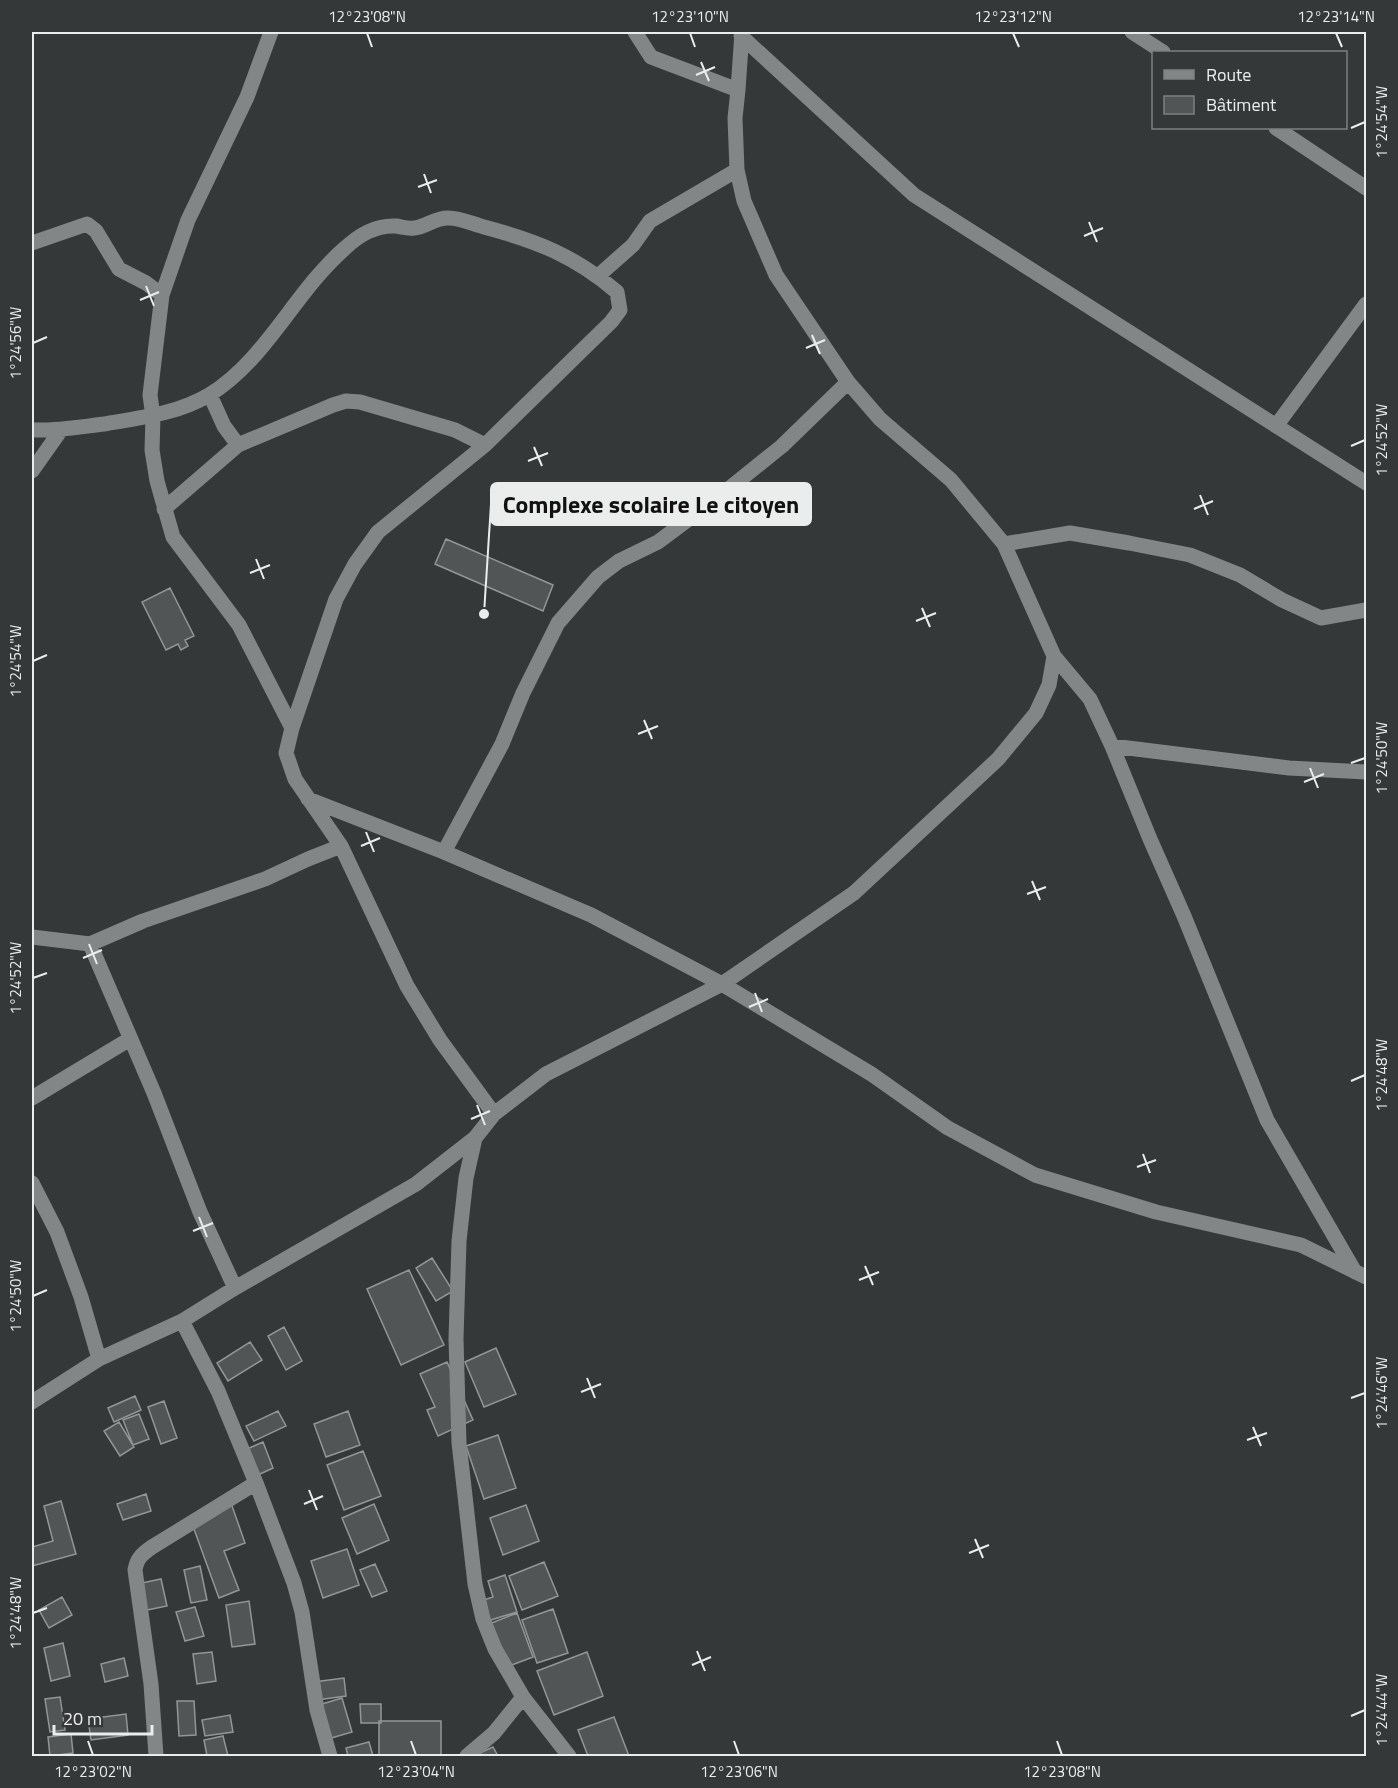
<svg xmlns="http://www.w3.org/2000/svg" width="1398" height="1788" viewBox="0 0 1398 1788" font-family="'Titillium Web',sans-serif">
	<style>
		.building { fill: #525556; stroke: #939697; stroke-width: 1.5 }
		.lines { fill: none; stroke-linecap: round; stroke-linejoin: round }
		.street { stroke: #838687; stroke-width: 15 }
		.ticks { fill: none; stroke: #ebeded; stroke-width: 2 }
		.leader { fill: none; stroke: #ebeded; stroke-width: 2 }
		.callout-dot { fill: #ebeded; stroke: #353839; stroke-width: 2 }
		.callout { fill: #ebeded; stroke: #ebeded; stroke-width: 2 }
		.callout-label { font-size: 24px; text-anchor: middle; font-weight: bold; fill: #111 }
		.neatline { fill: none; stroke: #ebeded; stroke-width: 2 }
		.ticks-label { font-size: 15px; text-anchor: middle; fill: #ebeded }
	</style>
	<rect width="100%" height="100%" fill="#353839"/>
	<path class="building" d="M446,539L553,585L543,611L435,564Z
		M170,588L194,636L185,640L188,646L181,650L178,644L166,650L142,602Z
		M432,1258L453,1291L436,1301L416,1268Z
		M409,1270L444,1345L401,1365L367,1289Z
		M284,1327L302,1361L286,1370L268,1336Z
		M250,1342L262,1360L228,1381L217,1363Z
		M496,1348L516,1394L484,1407L465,1362Z
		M447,1362L473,1420L438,1436L427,1410L435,1407L420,1374Z
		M135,1396L141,1410L114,1422L108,1408Z
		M164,1401L177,1438L161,1444L148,1407Z
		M278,1411L286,1426L254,1441L246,1426Z
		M348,1411L360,1445L326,1457L314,1424Z
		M139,1414L149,1439L133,1445L123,1420Z
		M119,1422L134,1447L120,1456L104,1431Z
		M498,1435L516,1488L484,1499L466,1446Z
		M263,1442L273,1468L258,1475L247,1449Z
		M363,1451L381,1496L344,1510L327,1465Z
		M146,1494L151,1511L123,1520L117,1504Z
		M61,1501L76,1554L32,1566V1547L53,1541L44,1506Z
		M231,1503L245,1543L224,1551L239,1590L219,1598L190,1518Z
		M374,1504L389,1540L357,1554L342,1518Z
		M526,1505L539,1541L503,1555L490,1518Z
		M347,1549L359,1585L323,1598L311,1561Z
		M544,1562L558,1596L522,1610L509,1576Z
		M375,1564L387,1591L372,1597L360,1570Z
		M200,1566L207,1600L191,1603L184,1570Z
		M505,1575L517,1612L481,1623L474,1603L493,1597L488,1581Z
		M161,1579L167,1606L142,1611L137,1584Z
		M62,1597L72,1615L49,1628L39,1610Z
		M249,1601L255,1644L232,1647L226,1605Z
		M195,1607L204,1636L185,1641L176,1612Z
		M553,1609L568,1653L537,1663L522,1620Z
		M517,1613L533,1657L501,1669L484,1626Z
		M63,1643L70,1676L51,1681L44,1648Z
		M212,1652L216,1681L197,1684L193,1654Z
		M587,1652L603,1696L554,1715L537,1671Z
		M124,1658L128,1676L105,1682L101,1664Z
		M344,1678L346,1696L317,1700L314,1682Z
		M60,1697L65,1730L50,1732L45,1699Z
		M342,1698L352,1732L321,1741L312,1707Z
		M177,1701H194L196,1735L179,1736Z
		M360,1704H381V1723H361Z
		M126,1714L128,1735L91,1740L88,1719Z
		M230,1715L233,1732L205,1736L202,1720Z
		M614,1717L629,1756H588L578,1730Z
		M379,1721H441V1756H379Z
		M71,1734L73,1753L50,1756L48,1737Z
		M223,1736L228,1756H207L204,1740Z
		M369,1742L373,1756H348L346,1748Z
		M493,1747L498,1756H473Z"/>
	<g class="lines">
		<path class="street" d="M271,32L247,97L188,220L162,295L150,395L153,417L152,450L157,481L173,537L239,625L292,728L286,753L295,779L341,846L407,986L440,1040L494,1114
			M635,32L651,57L738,90L735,118L737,170L744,201L776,275L848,382L880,419L951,480L1004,544L1054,656L1090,699L1112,746L1150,839L1184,916L1267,1120L1355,1272
			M1132,32L1163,52
			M741,36L914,195L1366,483
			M738,90L742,32
			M1276,128L1366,188
			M32,243L87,224L96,231L119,269L146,283L162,295
			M598,276L633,245L650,221L737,170
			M210,395L224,426L238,445
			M1276,426L1366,304
			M32,430C56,431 79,427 104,424C139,418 177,414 209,395C266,360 294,293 344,249C359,235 375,225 396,226C402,227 408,229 414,228C426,227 436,217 449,218C460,218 473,224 484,227C537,241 575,256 617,292L620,310L611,322L485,445L378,532L355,564L336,599L292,728
			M32,471L61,430
			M164,509L238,445L333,405L346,401L360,402L455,430L485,445
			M1004,544L1070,533L1129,543L1190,555L1240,575L1282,600L1321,618L1366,610
			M1112,746L1289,768L1366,772
			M308,799L444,852L591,915L722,984L873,1075L948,1128L1035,1175L1156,1212L1301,1245L1366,1277
			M444,852L502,744L523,693L558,623L598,577L619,561L658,542L721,495L782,446L848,382
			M32,937L90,944L143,921L265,879L308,859L341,846
			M90,944L154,1093L200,1212L235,1288
			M32,1098L130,1039
			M32,1183L57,1232L81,1297L99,1359
			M182,1321L218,1391L256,1483L294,1583L302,1612L317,1710L330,1756
			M32,1402L99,1359L182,1321L235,1288L416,1184L475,1138L494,1114L546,1074L722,984L854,893L998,759L1036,713L1049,685L1054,656
			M523,1697L569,1756
			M156,1756L151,1684L135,1570C137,1558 142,1554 152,1547L256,1483
			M467,1756L494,1733L523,1697L495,1649L483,1619L475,1584L459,1443L456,1339L459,1241L466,1178L475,1138"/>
	</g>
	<path class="ticks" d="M367,33L372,47M690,33L695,47M1013,33L1019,47M1336,33L1342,47M701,62L709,81M696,75L715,67M1351,128L1365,122M424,174L431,193M418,187L437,180M1089,222L1097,242M1084,236L1103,228M146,286L154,306M140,300L159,292M812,335L820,354M33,343L47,337M806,348L825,340M1351,446L1365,440M534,447L542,466M528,461L548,453M1200,495L1208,515M1194,509L1213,501M256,559L264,579M250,573L270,565M922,608L930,627M916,621L936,613M33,661L47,655M644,720L652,739M638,734L658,726M1351,763L1365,758M1310,768L1318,788M1304,782L1324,774M366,832L374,852M361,846L380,838M1032,881L1040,900M1027,894L1046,887M89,944L97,964M83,958L102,950M33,978L47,973M755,993L762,1012M749,1007L768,999M1351,1081L1365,1075M477,1105L485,1125M471,1119L490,1111M1143,1154L1150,1173M1137,1167L1156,1160M199,1217L207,1237M193,1231L213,1223M865,1266L873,1285M859,1280L879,1272M33,1296L47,1290M587,1378L595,1398M581,1392L601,1384M1351,1398L1365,1393M1253,1427L1261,1446M1247,1440L1267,1433M309,1490L317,1510M304,1504L323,1496M975,1539L983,1558M969,1553L989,1545M33,1613L47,1608M697,1651L705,1671M692,1665L711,1657M1351,1716L1365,1710M88,1741L93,1755M411,1741L416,1755M734,1741L739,1755M1057,1741L1062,1755"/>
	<path class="leader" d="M484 614L491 504"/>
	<circle class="callout-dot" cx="484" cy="614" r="6"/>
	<rect class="callout" x="491" y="483" width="320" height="42" rx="6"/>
	<g class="callout-label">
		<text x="651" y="513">Complexe scolaire Le citoyen</text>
	</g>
	<rect width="1398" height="1788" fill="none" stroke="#353839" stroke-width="66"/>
	<rect x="1152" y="51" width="195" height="78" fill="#353839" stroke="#7e8081" stroke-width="1.5"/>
	<rect x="1164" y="70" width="30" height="9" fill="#838687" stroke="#7e8081" stroke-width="1.5"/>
	<text x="1206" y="81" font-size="18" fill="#ebeded">Route</text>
	<rect x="1164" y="96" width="30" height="18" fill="#525556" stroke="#7e8081" stroke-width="1.5"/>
	<text x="1206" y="111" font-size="18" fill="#ebeded">Bâtiment</text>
	<path d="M54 1725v9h98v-9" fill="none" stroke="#ebeded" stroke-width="3"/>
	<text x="63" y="1725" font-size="18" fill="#ebeded" stroke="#353839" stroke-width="4.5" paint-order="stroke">20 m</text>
	<rect x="33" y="33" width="1332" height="1722" class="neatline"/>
	<g class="ticks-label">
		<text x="367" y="22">12°23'08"N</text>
		<text x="690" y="22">12°23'10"N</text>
		<text x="1013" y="22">12°23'12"N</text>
		<text x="1336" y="22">12°23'14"N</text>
		<text transform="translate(1382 122) rotate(-90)" y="5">1°24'54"W</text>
		<text transform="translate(16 343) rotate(-90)" y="5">1°24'56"W</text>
		<text transform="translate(1382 440) rotate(-90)" y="5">1°24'52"W</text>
		<text transform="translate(16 661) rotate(-90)" y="5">1°24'54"W</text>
		<text transform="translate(1382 758) rotate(-90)" y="5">1°24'50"W</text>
		<text transform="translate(16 978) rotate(-90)" y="5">1°24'52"W</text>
		<text transform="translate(1382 1075) rotate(-90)" y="5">1°24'48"W</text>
		<text transform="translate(16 1296) rotate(-90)" y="5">1°24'50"W</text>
		<text transform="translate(1382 1393) rotate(-90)" y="5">1°24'46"W</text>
		<text transform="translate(16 1613) rotate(-90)" y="5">1°24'48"W</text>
		<text transform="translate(1382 1710) rotate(-90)" y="5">1°24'44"W</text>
		<text x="93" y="1777">12°23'02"N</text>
		<text x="416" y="1777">12°23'04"N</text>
		<text x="739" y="1777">12°23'06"N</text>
		<text x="1062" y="1777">12°23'08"N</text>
	</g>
</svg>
